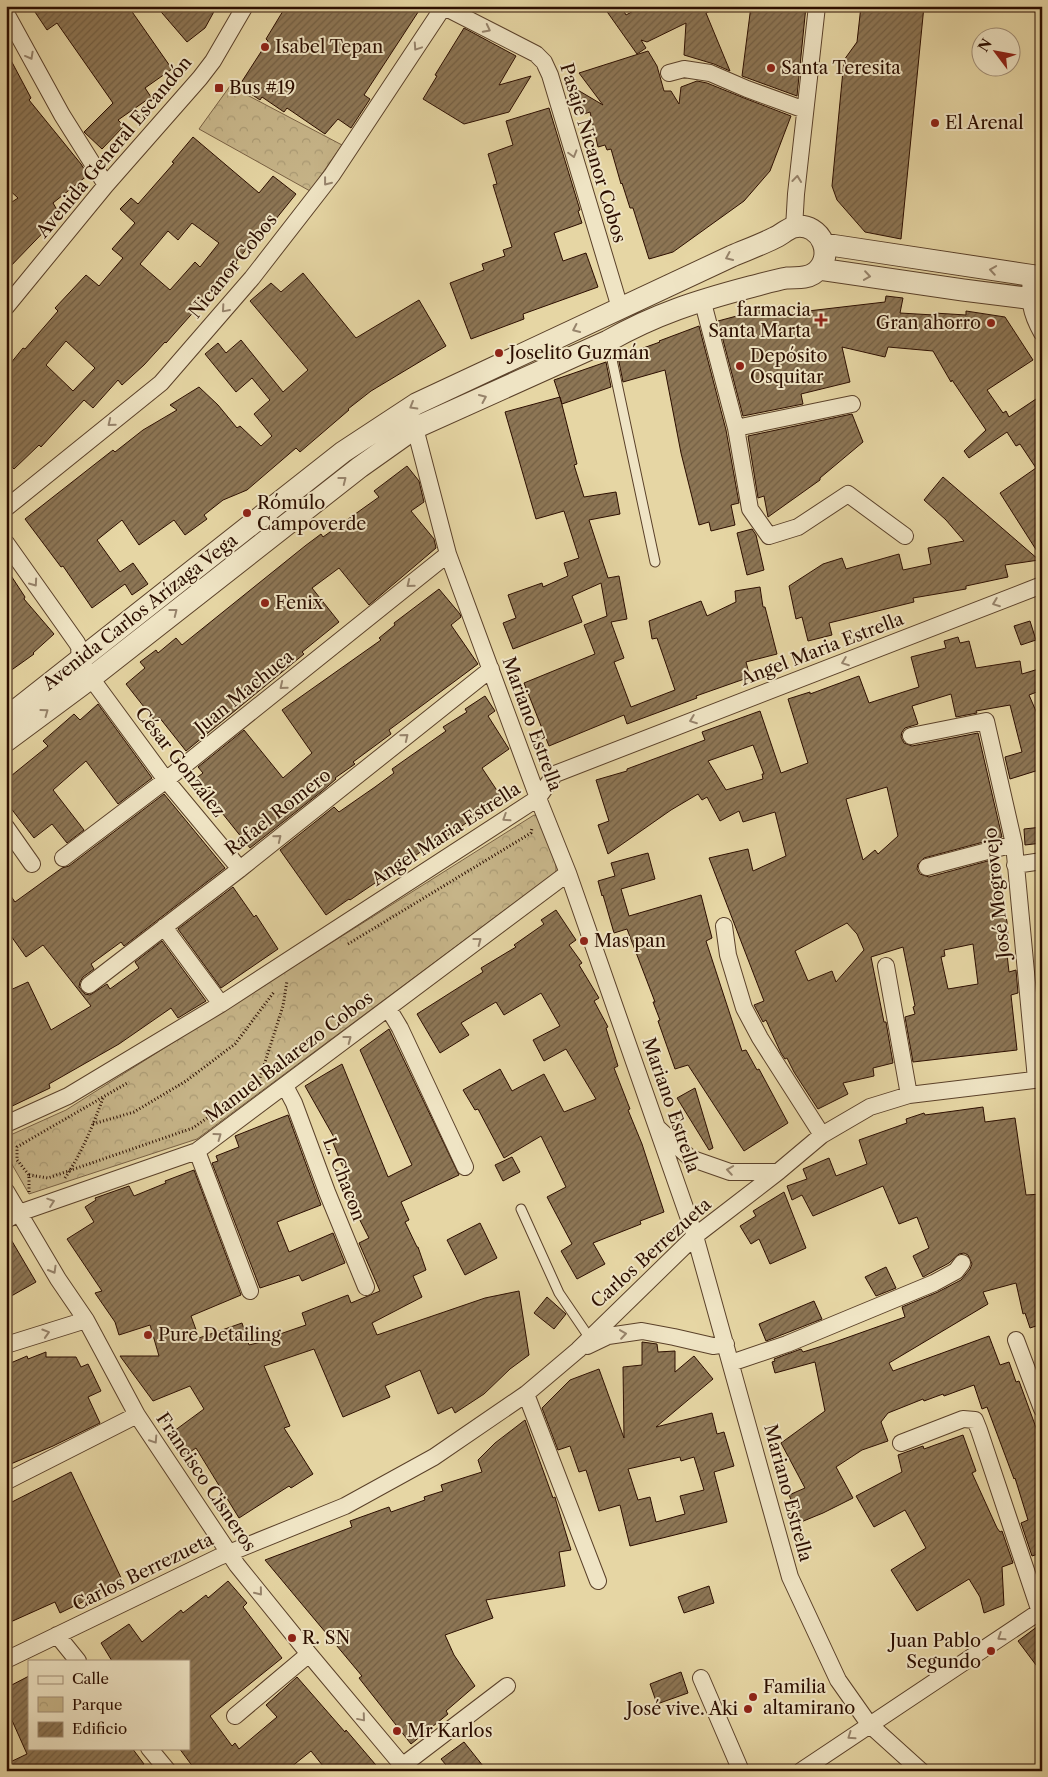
<svg xmlns="http://www.w3.org/2000/svg" width="1048" height="1777" viewBox="0 0 1048 1777" font-family="'Libre Caslon Text',serif">
	<style>
		.park { fill: url(#park-crowns); stroke: #796144 }
		.building { fill: url(#building-hatch); stroke: #2c0e00; fill-rule: evenodd }
		.lines { fill: none; stroke-linecap: round; stroke-linejoin: round }
		.service-casing { stroke: #5a4029; stroke-width: 11 }
		.minor-casing { stroke: #5a4029; stroke-width: 18 }
		.tertiary-casing { stroke: #5a4029; stroke-width: 23 }
		.path { stroke: #2c0e00; stroke-width: 3; stroke-dasharray: 1 2.5; stroke-linecap: butt }
		.service { stroke: #efe4c4; stroke-width: 9 }
		.minor { stroke: #efe4c4; stroke-width: 16 }
		.tertiary { stroke: #efe4c4; stroke-width: 21 }
		.oneway { stroke: #97846c }
		.poi-dot { fill: #8f2418; stroke: #efe4c4; stroke-width: 2 }
		.labels { text-anchor: middle; dominant-baseline: central; stroke-width: 4; stroke-linejoin: round; paint-order: stroke }
		.poi-label { font-size: 18px; fill: #2c0e00; stroke: #efe4c4; text-anchor: start }
		.street-label { font-size: 18px; fill: #2c0e00; stroke: #efe4c4 }
	</style>
	<defs>
		<pattern id="park-crowns" width="20" height="18" patternUnits="userSpaceOnUse" patternTransform="scale(1.25)"><rect width="20" height="18" fill="#c6b488"/><path d="M2 6a3 3 0 1 1 6 0M12 15a3 3 0 1 1 6 0" fill="none" stroke="#aa9a74"/></pattern>
		<pattern id="building-hatch" width="6" height="6" patternUnits="userSpaceOnUse" patternTransform="scale(1.25)"><rect width="6" height="6" fill="#8d7655"/><path d="M-1 1l2-2M0 6l6-6M5 7l2-2" fill="none" stroke="#735f44"/></pattern>
	</defs>
	<rect width="100%" height="100%" fill="#e6d6a4"/>
	<filter id="stains"><feTurbulence type="fractalNoise" baseFrequency=".004" numOctaves="4"/><feColorMatrix values="0 0 0 0 .2 0 0 0 0 .09 0 0 0 0 .02 0 0 0 .5 -.17"/></filter>
	<radialGradient id="worn" r=".72"><stop offset=".6" stop-color="#630" stop-opacity="0"/><stop offset="1" stop-color="#630" stop-opacity=".3"/></radialGradient>
	<path class="park" d="M230,86L342,145L310,191L199,129Z
		M534,815L537,816L556,861V872L197,1139L29,1194L6,1154V1137L66,1110Z"/>
	<path class="building" d="M31,6H128L172,69L145,88L151,97L118,120L124,126L102,149L84,132L113,103L57,23L47,30Z
		M156,6H217L205,28L187,42Z
		M286,6H422L364,95L370,99L351,128L338,119L325,134L287,108L284,112L262,97L260,100L239,86L268,41L266,39Z
		M603,6H621L626,15L643,6H721L706,13L730,71L714,64L684,55L686,23L647,42L641,40L646,48L637,54Z
		M751,6H806L797,96L742,76Z
		M861,6H924L901,239L865,232L837,200L832,186L844,60L857,42Z
		M464,28L516,56L499,85L531,76L509,112L464,124L423,99L437,76L435,75Z
		M6,51L31,98L29,100L81,164L88,175L53,203L60,215L6,271V206L18,198L6,187Z
		M648,51L657,66L664,91H671L679,104L681,87L697,81L707,83L744,98L791,116L770,171L744,201L673,252L649,259L633,208H630L622,183L621,184L611,149L607,150L605,145L598,147L590,112L584,114L576,89L603,105L579,73Z
		M549,108L580,210L578,211L582,223L554,233L563,261L586,253L598,287L523,314L524,319L471,339L450,283L484,270L482,264L505,256L503,250L512,247L493,185L497,184L488,154L513,145L506,121Z
		M193,137L259,193L273,176L296,194L259,240L256,237L236,262L237,263L166,343L165,342L144,365L122,385L118,380L93,408L84,400L41,447L39,445L14,469L12,467L6,473V369L23,348L25,349L58,311L55,308L86,275L99,286L123,258L112,249L135,223L120,209L131,198L138,204L174,163L172,162ZM192,223L219,243L200,267L195,262L170,290L140,264L168,231L178,240ZM66,341L95,368L73,391L46,365Z
		M303,273L356,338L419,300L446,346L371,391L348,409L349,410L300,452L296,448L247,490L223,500L204,515L207,519L185,535L174,520L139,545L122,520L97,540L120,572L133,563L148,584L132,595L125,584L92,608L63,566L61,567L25,519L113,450L115,452L143,430L177,410L170,405L199,387L218,405L237,428L240,426L261,446L272,436L254,414L270,400L252,378L236,392L205,354L218,343L226,353L241,340L283,392L308,370L250,301L271,283L281,292Z
		M886,296L903,298L900,313L934,315V313L966,315V311L1005,317L1033,360L987,390L1003,413L1006,411L1009,417L1042,395V559L1000,493L1036,468L1020,444L1016,446L1007,432L969,458L964,451L986,430L952,380L951,382L933,351L888,347L885,357L842,347L850,382L801,394L803,404L743,416L718,321L763,309L765,316L885,302Z
		M699,326L726,430L739,503L731,505L735,525L711,531L709,522L699,525L681,453L665,370L623,382L618,357L660,342L659,341Z
		M606,362L611,387L562,404L554,380Z
		M560,397L577,464L574,465L584,497L616,492L620,514L589,520L608,578L619,576L627,619L611,622L624,658L614,662L631,707L675,690L657,638L652,639L649,621L701,601L707,616L736,602L735,591L760,587L763,607H765L777,654L746,662L750,677L696,696L697,698L627,724L624,715L549,746L524,683L595,654L584,625L607,616L601,583L572,596L582,622L513,649L503,623L516,618L508,595L542,583L543,587L568,576L564,563L579,558L564,511L536,519L505,412Z
		M852,414L863,442L820,478V480L768,517L764,496L758,498L748,436Z
		M407,466L419,481L424,502L411,511L434,539L436,548L369,605L339,568L312,588L339,622L302,652L304,654L186,751L159,717L155,721L126,684L145,668L140,662L156,650L158,653L176,638L182,645L305,546L321,534L323,537L379,497L374,491Z
		M943,477L1039,560L1005,565L1008,577L966,586V589L913,598L914,602L829,623L832,635L808,641L802,617L796,619L789,586L823,564L842,558L846,569L899,554L903,570L931,564L928,548L964,541L946,520L924,500Z
		M752,529L756,535L764,570L747,575L737,533Z
		M6,568L25,597L24,599L54,634L33,653L34,654L6,674Z
		M439,589L460,614L461,617L451,625L478,664L389,730L391,734L353,762L355,764L335,778L336,779L321,792L250,848L195,779L203,773L198,767L244,730L283,778L312,753L282,710L381,640L379,638L395,625L394,623Z
		M1030,621L1036,640L1021,645L1014,626Z
		M958,637L960,643L969,641L976,668L1020,661L1022,674L1042,668V690L1029,695L1042,725V769L1010,779L1005,757L1022,752L1010,705L976,711L977,713L956,717L951,694L912,706L918,724L905,728L902,732L901,737L904,743L912,746L978,733L1002,837L924,858L918,864L917,869L920,874L929,877L995,859L1002,905H1004L1007,922L1008,936L1005,937L1009,972L1016,970L1018,993L1011,995L1017,1050L913,1062L905,1017L915,1014L913,1007L915,1006L903,947L871,957L884,1022H886L893,1063L873,1068L874,1076L843,1083L848,1094L818,1109L794,1072L787,1058L785,1059L781,1053L766,1020L763,1022L754,1005L764,1001L709,858L748,849L753,871L786,856L775,812L743,822L739,811L720,821L707,797L702,800L698,794L671,810L608,854L598,825L609,821L596,780L627,771V769L705,740L702,732L760,711L781,773L808,763L788,699L810,692V694L859,676L869,703L919,687L911,657L946,648L944,641ZM753,745L764,774H762L763,779L726,790L708,761ZM887,787L898,836L878,854L875,850L863,860L846,799ZM847,923L857,934L864,950L836,982L832,971L808,981L795,951ZM973,944L978,984L948,989L941,957L945,956L944,950Z
		M485,696L495,711L488,716L509,749L482,768L502,798L423,853L422,851L350,900L349,899L326,915L280,850L334,807L339,812L375,787L394,773L392,769L446,731L443,727L467,712L465,709Z
		M98,704L152,778L118,804L86,761L53,790L84,830L67,843L52,824L34,838L6,802V780L48,746L43,741L74,714L80,720Z
		M164,794L225,868L124,946L121,942L91,964L94,969L83,977L80,982L79,987L85,994L90,995L107,984L110,989L139,968L135,962L162,941L206,1001L178,1018L171,1008L119,1044L49,1084L50,1088L6,1109V992L28,982L51,1030L91,1006L43,945L26,957L6,929V889L15,902L62,868L69,866Z
		M1042,827V843L1025,845L1024,829Z
		M648,853L655,879L621,889L629,916L701,895L712,938L706,941L742,1051L746,1050L757,1070L759,1069L788,1123L744,1151L688,1065L675,1069L658,1021L660,1020L653,1002H655L627,929L614,933L603,895L602,896L598,881L615,876L611,863Z
		M233,887L254,917L256,915L278,949L221,988L178,929Z
		M556,910L576,940L569,945L582,963L579,965L599,998L594,1001L608,1027L606,1028L618,1066L614,1068L630,1109L628,1110L642,1144L664,1212L640,1221L641,1224L593,1243L605,1264L577,1279L561,1251L572,1244L547,1197L566,1187L541,1136L504,1158L478,1109L475,1110L463,1090L500,1069L512,1091L544,1074L564,1112L596,1099L566,1049L544,1061L533,1040L560,1026L541,993L504,1015L496,1002L461,1023L469,1035L440,1053L417,1014L483,972L481,968L516,947L514,945L544,924L541,920Z
		M389,1029L459,1175L401,1202L409,1220L405,1222L417,1247H418L426,1270L413,1276L422,1297L372,1323L377,1335L485,1298L519,1291L529,1355L510,1369L484,1394L455,1413L452,1407L438,1414L420,1370L385,1386L390,1397L343,1417L314,1349L264,1366L290,1426L284,1428L313,1474L291,1488L289,1486L239,1518L196,1448L184,1456L170,1434L204,1409L190,1386L153,1401L120,1356H159L150,1325L119,1335L115,1322L95,1293L102,1291L67,1239L94,1222L85,1207L96,1200L95,1198L129,1186L134,1196L166,1183L165,1181L194,1170L241,1295L191,1316L199,1338L242,1323L249,1345L281,1337L280,1334L306,1325L302,1313L348,1295L351,1303L380,1291L359,1243L369,1238L345,1191L351,1188L332,1140L335,1139L305,1086L342,1064L388,1177L412,1165L360,1050Z
		M695,1088L713,1148L709,1150L677,1098Z
		M983,1107L985,1122L1015,1118L1026,1195L1042,1194V1324L1030,1328L1025,1313L1023,1314L1016,1283L983,1292L988,1304L889,1363L893,1371L989,1336L1000,1365L1009,1362L1016,1382L1019,1381L1042,1444V1555H1038V1554L1032,1556L1021,1523L1028,1520L1015,1478L1014,1479L987,1407L982,1409L974,1385L944,1396L943,1394L924,1401L923,1399L888,1413L881,1422L888,1441L862,1450L836,1467L853,1498L823,1513L801,1522L789,1495L805,1488L781,1443L825,1411L815,1362L775,1373L772,1362L775,1361L774,1359L801,1349L803,1352L832,1343L905,1317L902,1307L938,1292L961,1280L970,1269L972,1264L968,1255L964,1253L959,1254L949,1263L923,1277L913,1256L929,1248L917,1217L899,1224L883,1186L813,1216L802,1195L792,1200L787,1186L807,1179L803,1169L829,1158L836,1176L867,1164L859,1140L907,1123L906,1119L924,1113L925,1115Z
		M288,1115L321,1205L277,1222L289,1252L333,1233L345,1263L302,1281L299,1275L260,1288L212,1163L218,1161L216,1156L239,1147L235,1136Z
		M512,1157L520,1172L503,1181L495,1165Z
		M784,1192L806,1248L770,1264L759,1239L751,1244L740,1226L756,1216L753,1211Z
		M480,1223L497,1258L465,1275L447,1240Z
		M6,1231L36,1282L6,1299Z
		M886,1267L896,1288L876,1296L865,1277Z
		M547,1297L566,1314L554,1329L534,1313Z
		M814,1301L822,1319L766,1341L759,1324Z
		M642,1342L657,1344L658,1352L675,1351V1372L694,1356L713,1379L656,1427L712,1413L717,1434L724,1432L734,1466L714,1472L727,1522L630,1546L620,1505L599,1511L586,1470L579,1472L570,1446L558,1450L542,1408L570,1380L599,1369L624,1438L623,1367L642,1365ZM680,1457L681,1461L694,1457L704,1490L680,1496L685,1514L656,1522L650,1497L638,1500L628,1469Z
		M46,1352V1357H76L81,1367L88,1364L101,1391L88,1397L100,1423L53,1446L6,1466V1365L27,1356L28,1359Z
		M525,1420L553,1498L555,1497L556,1501L571,1550L559,1552L565,1586L486,1600L493,1618L445,1635L454,1655L475,1686L446,1711L448,1714L411,1744L359,1678L362,1676L265,1560L352,1527L350,1521L389,1507L391,1512L425,1500L424,1497L443,1491L441,1485L482,1472L478,1460L495,1443Z
		M963,1435L976,1471L972,1473L997,1528L1000,1532L1002,1531L1013,1563L1002,1567L1004,1605L984,1613L980,1597L969,1579L917,1611L891,1570L926,1548L905,1510L874,1527L856,1496L902,1472L898,1455L923,1446L924,1449Z
		M71,1472L123,1582L60,1613L55,1602L6,1624V1505Z
		M228,1581L247,1603L243,1607L282,1658L210,1716L232,1746L235,1743L239,1749L277,1717L266,1705L297,1677L345,1732L346,1730L381,1771H327L311,1751L286,1771H196L179,1748H189V1661H112L101,1643L129,1624L142,1642L181,1610L183,1613L206,1595L208,1598Z
		M709,1586L714,1603L684,1613L678,1597Z
		M1042,1623V1673L1018,1641Z
		M681,1672L688,1693L657,1704L650,1684Z
		M29,1676V1748H132L144,1764L133,1771H6V1764L27,1754L6,1707V1688Z
		M464,1742L487,1771H451L441,1759Z"/>
	<g class="lines">
		<defs>
			<path id="service" d="M608,341L655,562
				M521,1209L559,1293L589,1337"/>
			<path id="minor" d="M444,7L536,54L544,62L550,75L620,308
				M6,13L62,115L106,185
				M669,73L684,69L710,73L747,89L805,110
				M794,228L796,194L817,6
				M1031,276C1029,300 1030,312 1042,333
				M702,299L736,428L750,509L769,536L798,527L848,494L905,536
				M6,307L106,185L200,78L213,61L245,6
				M415,428L448,554L538,798L568,873L695,1236L790,1577L838,1680L869,1724L921,1771
				M736,428L852,404
				M6,508L161,383L252,278L332,175L444,6
				M6,543L77,643L79,647L80,660L91,678L166,780L240,869
				M911,736L986,721L1014,844L1036,1079
				M6,827L32,864
				M63,858L166,780L448,554
				M1015,865L1042,861
				M927,867L1014,844
				M724,926L728,955L744,1008L760,1038L822,1135
				M164,927L221,1004
				M886,966L909,1095
				M89,985L240,869L491,669
				M388,1008L400,1028L465,1167
				M285,1086L294,1103L327,1192L366,1287
				M6,1124L68,1096L221,1004L538,798L555,774L1042,585
				M659,1129L690,1158L730,1172H778
				M197,1151L250,1291
				M6,1191L58,1279L86,1320L137,1415L237,1565L309,1654L407,1771
				M6,1220L19,1213L197,1151L568,873
				M1016,1340L1042,1409
				M6,1345L86,1320
				M587,1346L608,1336L642,1331L674,1337L713,1346L726,1344
				M731,1363L787,1344L934,1283L956,1271L962,1263
				M526,1394L598,1581
				M901,1443L963,1419L975,1420L979,1430L1040,1612
				M7,1481L137,1415
				M57,1635L78,1661
				M6,1660L219,1557L345,1506L434,1457L526,1394L578,1350L695,1236L778,1172L822,1135L870,1107L909,1095L1042,1079
				M701,1678L741,1771
				M235,1716L309,1654
				M149,1748L168,1771
				M402,1766L507,1686
				M801,1771L1042,1610"/>
			<path id="tertiary" d="M824,244L1042,277
				M819,269L963,290L1042,300
				M6,718L343,452L416,404L732,256C746,250 760,245 774,238C781,235 787,229 794,227C822,221 837,259 813,274C805,279 796,277 787,278C775,280 762,284 750,287C697,301 656,314 608,341L415,428L360,467L91,678L6,741"/>
		</defs>
		<use href="#service" class="service-casing"/>
		<use href="#minor" class="minor-casing"/>
		<use href="#tertiary" class="tertiary-casing"/>
		<path class="path" d="M348,944L531,833L532,828
			M259,1081L283,1006L287,981
			M93,1124L134,1112L186,1081L235,1044L274,992
			M29,1175L48,1178L193,1128L247,1090
			M65,1178C81,1154 93,1126 103,1098
			M29,1192V1175L17,1160V1147L129,1082"/>
		<use href="#service" class="service"/>
		<use href="#minor" class="minor"/>
		<use href="#tertiary" class="tertiary"/>
	</g>
	<defs><path id="oneway-chevron" d="M-2-3.5L2.5 0L-2 3.5" fill="none" stroke-width="1.6" stroke-linecap="round" stroke-linejoin="round" transform="scale(1.25)"/></defs>
	<g class="oneway">
		<use href="#oneway-chevron" transform="translate(487 29) rotate(27)"/>
		<use href="#oneway-chevron" transform="translate(417 47) rotate(124)"/>
		<use href="#oneway-chevron" transform="translate(30 56) rotate(61)"/>
		<use href="#oneway-chevron" transform="translate(573 154) rotate(74)"/>
		<use href="#oneway-chevron" transform="translate(797 179) rotate(-84)"/>
		<use href="#oneway-chevron" transform="translate(327 182) rotate(128)"/>
		<use href="#oneway-chevron" transform="translate(729 257) rotate(156)"/>
		<use href="#oneway-chevron" transform="translate(993 270) rotate(-171)"/>
		<use href="#oneway-chevron" transform="translate(867 276) rotate(8)"/>
		<use href="#oneway-chevron" transform="translate(225 309) rotate(131)"/>
		<use href="#oneway-chevron" transform="translate(576 329) rotate(155)"/>
		<use href="#oneway-chevron" transform="translate(483 398) rotate(-24)"/>
		<use href="#oneway-chevron" transform="translate(413 406) rotate(150)"/>
		<use href="#oneway-chevron" transform="translate(111 423) rotate(141)"/>
		<use href="#oneway-chevron" transform="translate(343 480) rotate(-38)"/>
		<use href="#oneway-chevron" transform="translate(34 583) rotate(55)"/>
		<use href="#oneway-chevron" transform="translate(410 584) rotate(141)"/>
		<use href="#oneway-chevron" transform="translate(996 603) rotate(159)"/>
		<use href="#oneway-chevron" transform="translate(174 612) rotate(-38)"/>
		<use href="#oneway-chevron" transform="translate(845 662) rotate(159)"/>
		<use href="#oneway-chevron" transform="translate(283 686) rotate(141)"/>
		<use href="#oneway-chevron" transform="translate(45 712) rotate(-36)"/>
		<use href="#oneway-chevron" transform="translate(693 720) rotate(159)"/>
		<use href="#oneway-chevron" transform="translate(405 737) rotate(-39)"/>
		<use href="#oneway-chevron" transform="translate(506 818) rotate(147)"/>
		<use href="#oneway-chevron" transform="translate(278 838) rotate(-39)"/>
		<use href="#oneway-chevron" transform="translate(478 941) rotate(-37)"/>
		<use href="#oneway-chevron" transform="translate(348 1039) rotate(-37)"/>
		<use href="#oneway-chevron" transform="translate(218 1136) rotate(-36)"/>
		<use href="#oneway-chevron" transform="translate(730 1170) rotate(-171)"/>
		<use href="#oneway-chevron" transform="translate(51 1202) rotate(-19)"/>
		<use href="#oneway-chevron" transform="translate(53 1270) rotate(60)"/>
		<use href="#oneway-chevron" transform="translate(46 1333) rotate(-17)"/>
		<use href="#oneway-chevron" transform="translate(623 1334) rotate(-8)"/>
		<use href="#oneway-chevron" transform="translate(154 1440) rotate(57)"/>
		<use href="#oneway-chevron" transform="translate(259 1592) rotate(51)"/>
		<use href="#oneway-chevron" transform="translate(1001 1637) rotate(147)"/>
		<use href="#oneway-chevron" transform="translate(362 1718) rotate(50)"/>
		<use href="#oneway-chevron" transform="translate(851 1736) rotate(145)"/>
	</g>
	<g class="poi-dot">
		<circle cx="265" cy="47" r="5"/>
		<circle cx="771" cy="68" r="5"/>
		<rect x="214" y="83" width="10" height="10" rx="2.5"/>
		<circle cx="935" cy="123" r="5"/>
		<path d="M818.5 312.5h5v5h5v5h-5v5h-5v-5h-5v-5h5z"/>
		<circle cx="991" cy="323" r="5"/>
		<circle cx="499" cy="353" r="5"/>
		<circle cx="740" cy="366" r="5"/>
		<circle cx="247" cy="513" r="5"/>
		<circle cx="265" cy="603" r="5"/>
		<circle cx="584" cy="941" r="5"/>
		<circle cx="148" cy="1335" r="5"/>
		<circle cx="292" cy="1638" r="5"/>
		<circle cx="991" cy="1651" r="5"/>
		<circle cx="753" cy="1697" r="5"/>
		<circle cx="748" cy="1709" r="5"/>
		<circle cx="397" cy="1731" r="5"/>
	</g>
	<g class="labels">
		<g class="poi-label">
			<text x="275" y="47">Isabel Tepan</text>
			<text x="781" y="68">Santa Teresita</text>
			<text x="229" y="88">Bus #19</text>
			<text x="945" y="123">El Arenal</text>
			<text x="811" y="310" text-anchor="end">farmacia<tspan x="811" dy="21">Santa Marta</tspan></text>
			<text x="981" y="323" text-anchor="end">Gran ahorro</text>
			<text x="509" y="353">Joselito Guzmán</text>
			<text x="750" y="356">Depósito<tspan x="750" dy="21">Osquitar</tspan></text>
			<text x="257" y="503">Rómulo<tspan x="257" dy="21">Campoverde</tspan></text>
			<text x="275" y="603">Fenix</text>
			<text x="594" y="941">Mas pan</text>
			<text x="158" y="1335">Pure Detailing</text>
			<text x="302" y="1638">R. SN</text>
			<text x="981" y="1641" text-anchor="end">Juan Pablo<tspan x="981" dy="21">Segundo</tspan></text>
			<text x="763" y="1687">Familia<tspan x="763" dy="21">altamirano</tspan></text>
			<text x="738" y="1709" text-anchor="end">José vive. Aki</text>
			<text x="407" y="1731">Mr Karlos</text>
		</g>
		<g class="street-label">
			<text transform="translate(114 147) rotate(-50)">Avenida General Escandón</text>
			<text transform="translate(593 153) rotate(73)">Pasaje Nicanor Cobos</text>
			<text transform="translate(233 266) rotate(-51)">Nicanor Cobos</text>
			<text transform="translate(140 612) rotate(-38)">Avenida Carlos Arízaga Vega</text>
			<text transform="translate(822 649) rotate(-21)">Angel Maria Estrella</text>
			<text transform="translate(244 692) rotate(-39)">Juan Machuca</text>
			<text transform="translate(532 724) rotate(70)">Mariano Estrella</text>
			<text transform="translate(180 762) rotate(52)">César González</text>
			<text transform="translate(278 812) rotate(-38)">Rafael Romero</text>
			<text transform="translate(446 834) rotate(-33)">Angel Maria Estrella</text>
			<text transform="translate(997 893) rotate(-96)">José Mogrovejo</text>
			<text transform="translate(289 1057) rotate(-37)">Manuel Balarezo Cobos</text>
			<text transform="translate(671 1105) rotate(71)">Mariano Estrella</text>
			<text transform="translate(344 1179) rotate(69)">L. Chacon</text>
			<text transform="translate(651 1253) rotate(-42)">Carlos Berrezueta</text>
			<text transform="translate(206 1482) rotate(56)">Francisco Cisneros</text>
			<text transform="translate(788 1493) rotate(75)">Mariano Estrella</text>
			<text transform="translate(143 1572) rotate(-26)">Carlos Berrezueta</text>
		</g>
	</g>
	<rect width="1048" height="1777" fill="none" stroke="#e6d6a4" stroke-width="25"/>
	<rect x="8" y="8" width="1033" height="1762" fill="none" stroke="#2c0e00" stroke-width="2.5"/>
	<rect x="12" y="12" width="1023" height="1752" fill="none" stroke="#2c0e00"/>
	<rect x="28" y="1660" width="162" height="90" fill="#efe4c4" stroke="#a18e76"/>
	<rect x="38" y="1676" width="25" height="8" fill="#efe4c4" stroke="#a18e76"/>
	<text x="72" y="1684" font-size="15" fill="#2c0e00">Calle</text>
	<rect x="38" y="1697" width="25" height="15" fill="url(#park-crowns)" stroke="#a18e76"/>
	<text x="72" y="1710" font-size="15" fill="#2c0e00">Parque</text>
	<rect x="38" y="1722" width="25" height="15" fill="url(#building-hatch)" stroke="#a18e76"/>
	<text x="72" y="1734" font-size="15" fill="#2c0e00">Edificio</text>
	<g transform="translate(996 52) rotate(302)"><circle r="24" fill="#efe4c4" stroke="#a18e76"/>
	<path d="M0-4L9 19L0 12L-9 19Z" fill="#8f2418"/>
	<text y="-8" font-size="14" font-weight="bold" text-anchor="middle" fill="#2c0e00">N</text>
	</g>
	<rect width="100%" height="100%" filter="url(#stains)"/>
	<rect width="100%" height="100%" fill="url(#worn)"/>
</svg>
